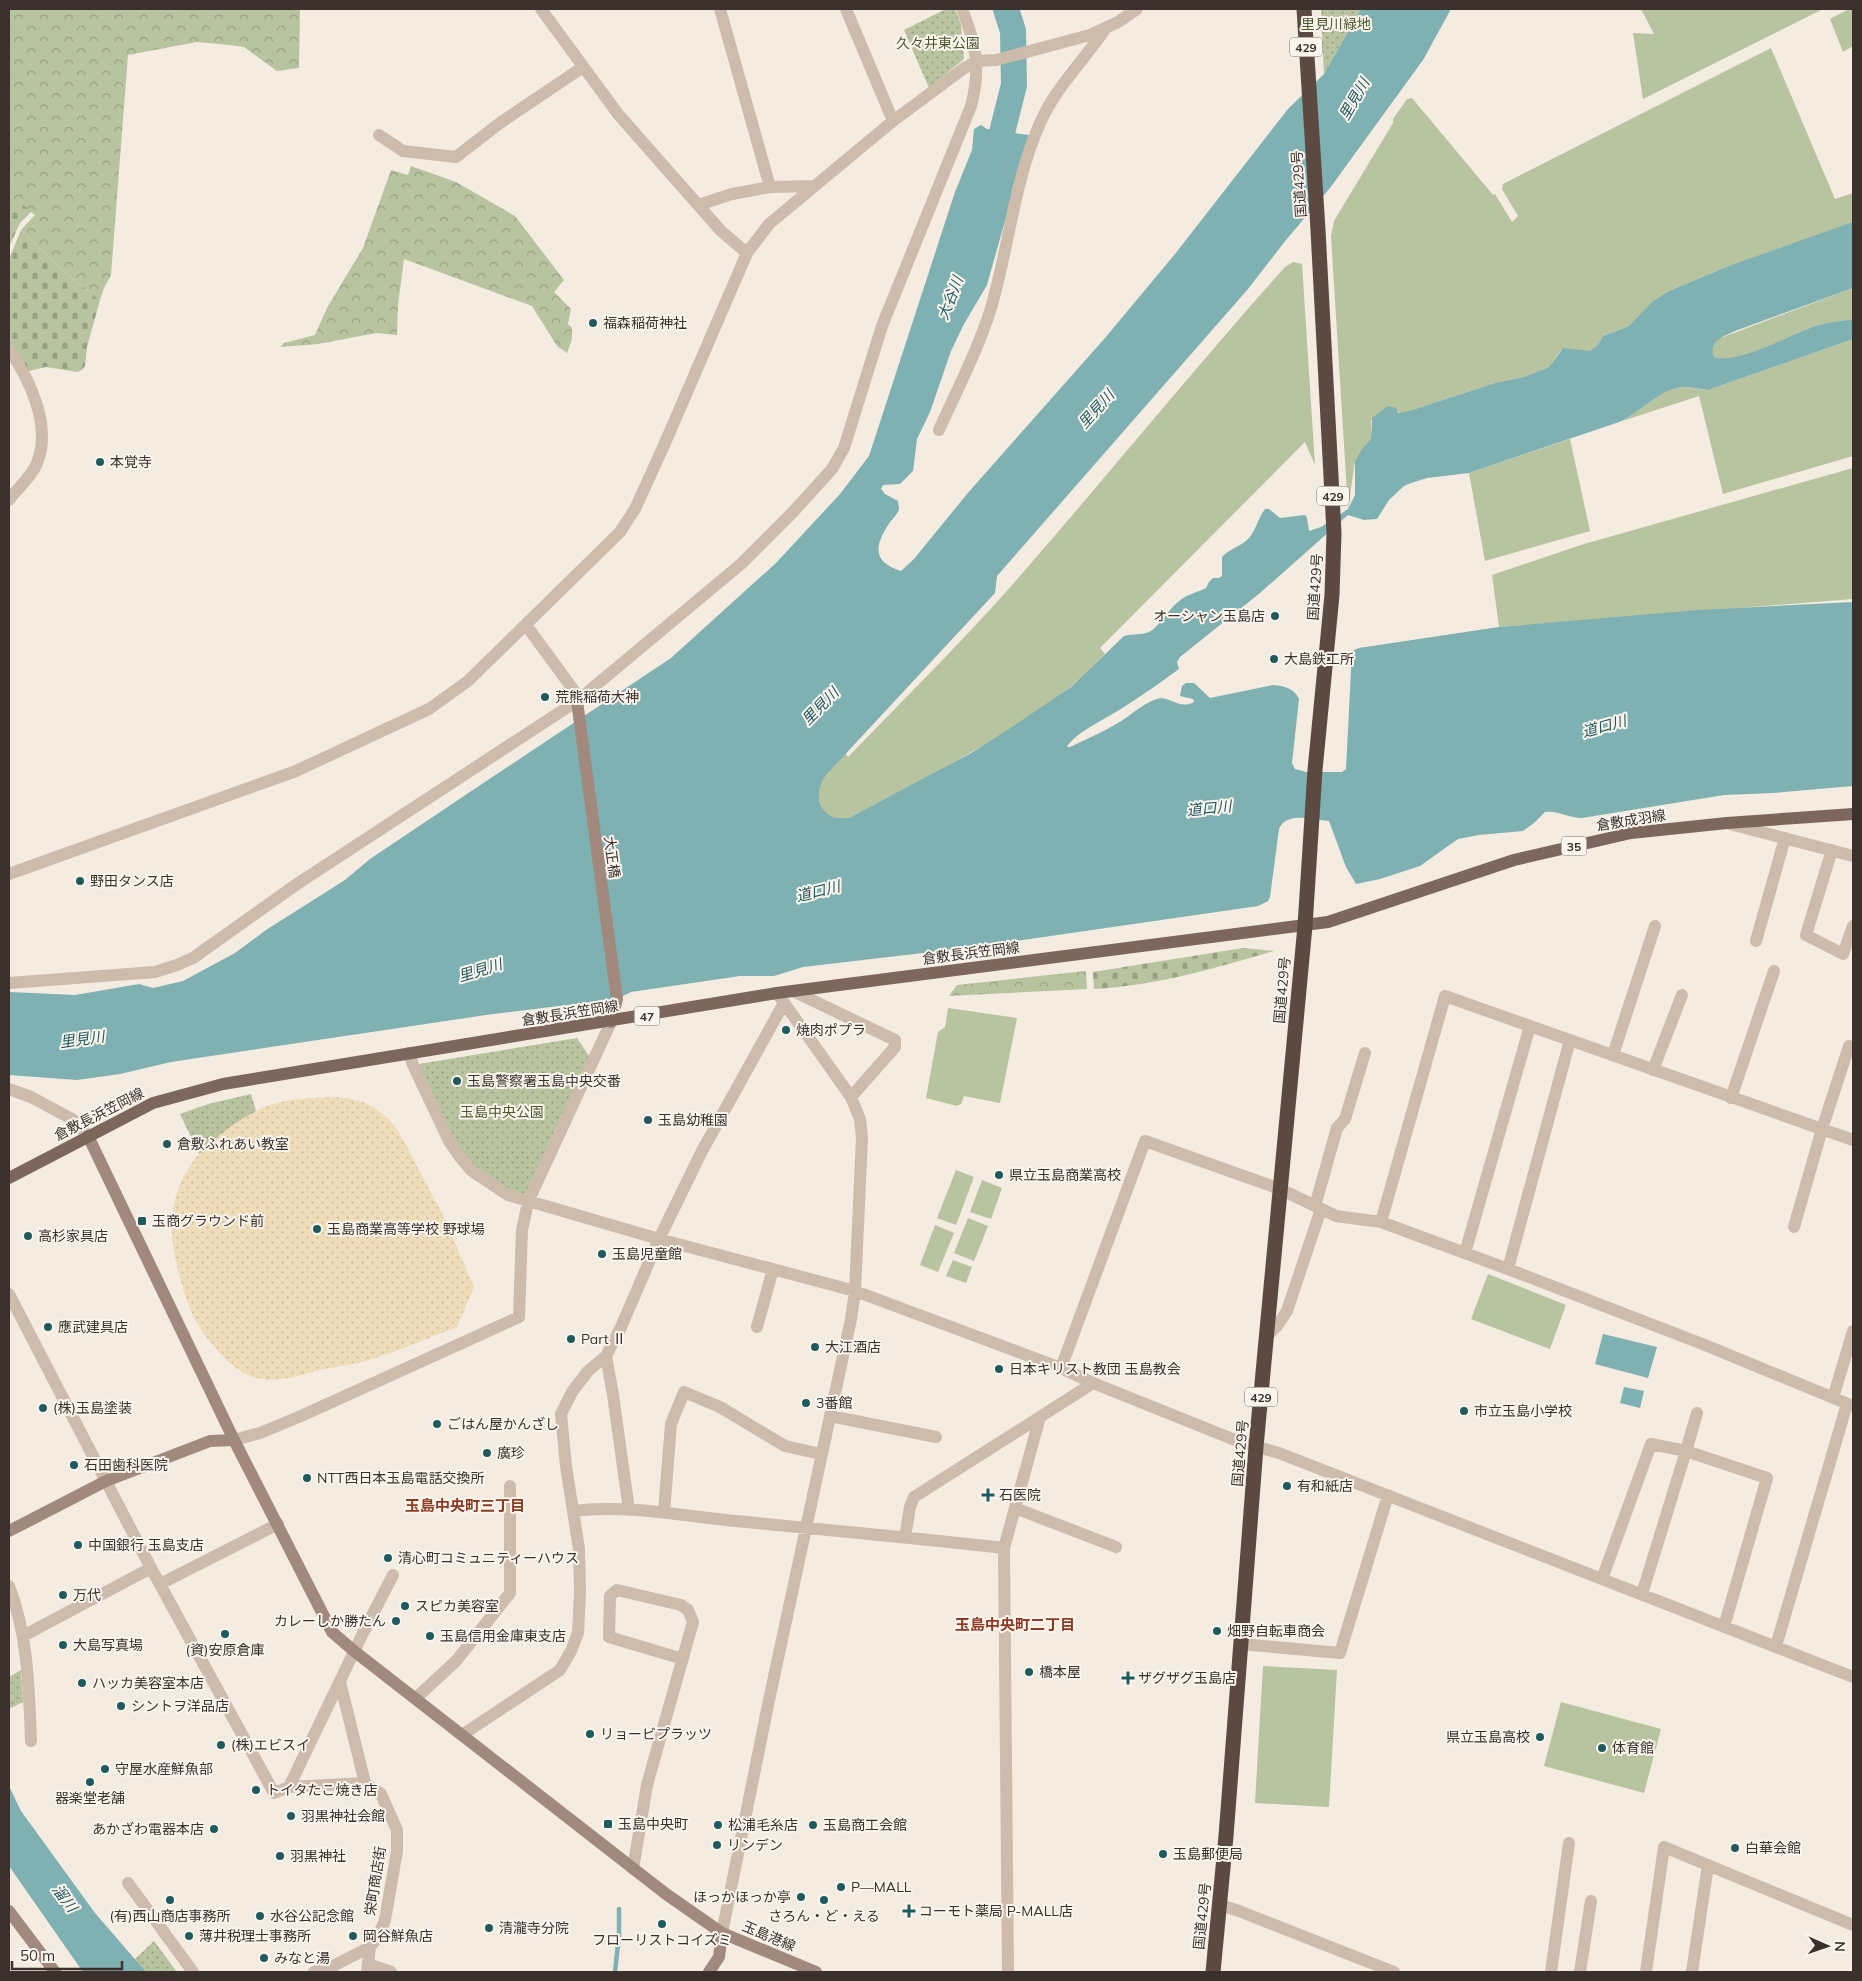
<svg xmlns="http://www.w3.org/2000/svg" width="1862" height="1981" viewBox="0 0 1862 1981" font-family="Mulish,'Noto Sans JP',sans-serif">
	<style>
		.green { fill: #b8c4a0 }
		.forest { fill: url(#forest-crowns) }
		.sand { fill: url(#sand-dots) }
		.cemetery { fill: url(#cemetery-stones) }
		.park { fill: url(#park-dots) }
		.water { fill: #7fb0b2 }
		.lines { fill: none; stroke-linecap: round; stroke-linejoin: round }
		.stream { stroke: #7fb0b2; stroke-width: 4.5 }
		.river { stroke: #7fb0b2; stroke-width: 26 }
		.street { stroke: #cdbbac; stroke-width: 12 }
		.secondary { stroke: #a18a7d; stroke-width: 12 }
		.primary { stroke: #7d675c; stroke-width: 12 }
		.highway { stroke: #5c4a42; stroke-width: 15 }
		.poi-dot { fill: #1f5a5e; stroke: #fbf5ee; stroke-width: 2 }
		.labels { text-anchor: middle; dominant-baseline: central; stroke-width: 4; stroke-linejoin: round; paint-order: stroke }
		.shield { fill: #fbf5ee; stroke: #756b66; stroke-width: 1 }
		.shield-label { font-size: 12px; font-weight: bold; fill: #3b302b }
		.park-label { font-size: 14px; fill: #4a5a2e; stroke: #fbf5ee }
		.street-label { font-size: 14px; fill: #3b302b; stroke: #fbf5ee }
		.poi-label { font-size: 14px; fill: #3b302b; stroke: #fbf5ee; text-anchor: start }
		.water-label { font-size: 15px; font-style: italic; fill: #1f5a5e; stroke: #fbf5ee }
		.neighbourhood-label { font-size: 15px; font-weight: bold; fill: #8c3b22; stroke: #fbf5ee }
	</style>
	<defs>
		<pattern id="forest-crowns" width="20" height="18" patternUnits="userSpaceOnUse" patternTransform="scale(1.25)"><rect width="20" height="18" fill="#b8c4a0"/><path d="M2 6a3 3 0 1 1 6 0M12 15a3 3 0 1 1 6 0" fill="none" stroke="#97a083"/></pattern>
		<pattern id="sand-dots" width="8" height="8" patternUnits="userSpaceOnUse" patternTransform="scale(1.25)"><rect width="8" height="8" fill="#efdcb8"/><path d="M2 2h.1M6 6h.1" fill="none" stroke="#cebd9e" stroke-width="1.8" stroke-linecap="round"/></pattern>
		<pattern id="cemetery-stones" width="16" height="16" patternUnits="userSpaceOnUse" patternTransform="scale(1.25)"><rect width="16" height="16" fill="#b8c4a0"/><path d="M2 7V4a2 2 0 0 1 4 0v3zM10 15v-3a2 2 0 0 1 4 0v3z" fill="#97a083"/></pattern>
		<pattern id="park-dots" width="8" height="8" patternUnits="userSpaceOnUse" patternTransform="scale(1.25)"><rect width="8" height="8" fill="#b8c4a0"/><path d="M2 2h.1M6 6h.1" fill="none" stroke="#97a083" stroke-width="1.8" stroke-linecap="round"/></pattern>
	</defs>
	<rect width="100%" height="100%" fill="#f4ebe1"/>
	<path class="green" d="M1641,9H1823L1643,99L1633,33L1654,34Z
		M1849,9H1853V46L1843,52L1830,19Z
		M1771,48L1835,199L1853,193V223L1731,265L1669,291L1629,326L1603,336C1600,340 1599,344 1596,347C1589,356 1571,348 1560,351L1549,367L1524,377L1495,383L1409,411L1403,413L1397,412L1371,420V439L1355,461L1348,509L1331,236L1334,221L1393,123V119L1407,99L1412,98L1493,195L1495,194L1512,222L1518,216L1502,189L1503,184Z
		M1293,262L1302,264L1315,465L1305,442L1100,648L1105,654C1093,665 1082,678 1069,688C1001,740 925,778 849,818C843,818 835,819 829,816C820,810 816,794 820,784C824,773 837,762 845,753L848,757C904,699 960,644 1013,584C1105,479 1192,371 1285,267Z
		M1853,288V319C1841,321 1827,322 1815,326C1792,334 1737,366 1714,357C1711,349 1712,345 1718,339Z
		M1853,339V456L1723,494L1699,396L1619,422C1637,415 1664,386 1684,387C1692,387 1700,389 1708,390Z
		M1570,439L1590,531L1485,561L1469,473Z
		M1853,468V599L1499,627L1492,575L1584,544Z
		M948,1008L1017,1018L1000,1103L964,1096L961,1104L957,1106L926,1098L938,1032L945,1027Z
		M956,1170L974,1177L956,1225L937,1218Z
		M982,1180L1002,1188L991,1219L970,1212Z
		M968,1218L988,1226L974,1261L954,1253Z
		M935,1225L954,1233L938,1272L920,1265Z
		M953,1260L972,1267L966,1283L946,1276Z
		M1488,1274L1566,1305L1550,1349L1471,1319Z
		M1263,1666L1337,1670L1329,1807L1255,1803Z
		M1561,1702L1661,1729L1644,1793L1544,1766Z"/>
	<path class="forest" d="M9,9H300L299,68L277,71L244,47L230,45L197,42L128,55L111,275L104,288L100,300L65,273L21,230L35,215L9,196Z
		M411,166L456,182L515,216L564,280L554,292L571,309L568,324L572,328V339L567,353L557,346L532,306L404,259L398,305L397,335L376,333L318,344L280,347L284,343L315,335L327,308L363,248L391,170L408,175Z
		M1086,971L1087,989L949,996L957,985Z"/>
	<path class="sand" d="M334,1097C364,1099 381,1107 399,1132L443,1215L474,1287L457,1327C430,1337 403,1349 376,1358C358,1364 338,1366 320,1370C301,1375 281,1382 261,1379C241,1376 225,1359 213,1345C193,1323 185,1298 178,1270C162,1210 177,1166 227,1128C243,1117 259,1107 278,1103C296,1098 315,1098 334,1097Z"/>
	<path class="cemetery" d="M9,196L32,211L20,223L9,247Z
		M21,230L65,273L100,300L87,347L85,366L82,370L77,372L46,367L25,372L9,347V259Z
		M1243,948L1274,951C1216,968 1155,986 1094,989L1093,972Z"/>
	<path class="park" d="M946,9H955L961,25L964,59L929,88L904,30Z
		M1321,9H1361L1324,74Z
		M577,1038L593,1062L528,1202L472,1171L413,1065Z
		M251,1094L256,1111C235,1122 216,1136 199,1154L180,1114L208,1104Z
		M21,1670L23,1702L9,1709V1677Z
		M154,1941L177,1972H145L134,1960Z"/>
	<path class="water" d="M1361,9H1451L1423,60L1330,188L1286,240L1248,289L997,576L995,593L826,775C817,787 815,805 829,815C834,819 842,818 849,818L971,753L1012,727L1071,687L1124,636C1133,633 1142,636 1151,631C1159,626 1169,609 1178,602C1187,594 1196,593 1206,588L1209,582L1213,578H1219L1222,576V557C1230,548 1241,547 1249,538C1256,530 1258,518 1265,509H1269L1280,518L1305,515L1307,518L1309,531L1321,527L1348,509L1355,495V461L1362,449L1371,439L1372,418L1388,406L1396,408L1398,413L1409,411L1495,383L1524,377L1549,367L1563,348L1590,351L1597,346L1603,336L1629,326L1652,302L1669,291L1731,265L1853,222V288L1735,331C1723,337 1708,341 1714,357C1737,365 1792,334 1815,326C1827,322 1841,321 1853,319V339L1708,390C1700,389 1692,387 1684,387C1664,386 1637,415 1619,422L1469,473L1427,478L1411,483L1404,486L1389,500L1377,519L1364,520L1348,515L1260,593L1180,657L1177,662L1179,669C1161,682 1143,695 1124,707C1111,716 1074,733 1067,747H1070C1086,739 1103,732 1118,723C1130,716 1141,705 1154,700C1169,693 1177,711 1194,702L1193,699L1180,696L1182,686L1186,683H1194L1210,698L1273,685C1284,686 1294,688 1299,699L1292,763L1295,769L1306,772H1342L1346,769L1352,651L1359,648L1499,627L1698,610L1853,602V786L1773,793L1724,795L1582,818C1569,818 1557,810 1545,812L1534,823L1523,831L1479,835L1458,839L1420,866L1380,879L1356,884L1346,867L1329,821C1314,820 1286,811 1279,829L1270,897L1268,901L1258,906L974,947L803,967L774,976H740L631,992L617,999L486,1015L171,1062L120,1074L77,1080L9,1075V992L75,995L139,984L153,988L183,981L235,953L266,930L345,880L370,859L452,804L671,658L776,563L840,494L869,456L955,192L972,150L974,129L981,125L987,129L1029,135L987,285L964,324L951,351L930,412L917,439L913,471L900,484L883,485L881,489L885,494L898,501C898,504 899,506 899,509C898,513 893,519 890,522C875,545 871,561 901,571L914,559L967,494L1105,338L1175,254L1288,109L1324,74Z
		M1603,1334L1657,1347L1648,1378L1595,1364Z
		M1624,1387L1644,1391L1640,1408L1620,1403Z
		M9,1786L21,1811L95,1913L146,1972H83L9,1866Z"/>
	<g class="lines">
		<path class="stream" d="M615,1972L619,1935V1909"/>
		<path class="river" d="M994,164L1014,85L1013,31L1006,9"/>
		<path class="street" d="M541,9L618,114L721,231L747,253
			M720,9L770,187L813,186
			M846,9L893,121
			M379,135L403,151L456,157L500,123L583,67
			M698,205L732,194L770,187
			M9,350C30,379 52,427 37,463C33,475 17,489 9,500
			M939,430C957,390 978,350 991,308C1009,247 1014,180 1041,121C1056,87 1085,59 1106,28
			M526,625L575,692L577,701
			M1730,824L1853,856
			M1832,850L1806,935L1843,954L1853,926
			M9,874L296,771L429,709L468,681L620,532L635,509L665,443L747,253L769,224L893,121L963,69L977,61L996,60L1090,35L1118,22L1137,9
			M1756,941L1785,838
			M9,983L155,972L177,965L193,958L297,884L577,701L741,564L793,512L832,469L844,448L882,326L971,106C981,69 976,44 962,9
			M793,991L895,1040V1047L851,1097
			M409,1053L413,1065L449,1141L460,1157L472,1171L508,1195L659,1239L855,1291L1061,1368L1093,1383L1240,1442L1279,1453L1853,1677
			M1613,1055L1655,926
			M1653,1070L1682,995
			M9,1089L31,1097L70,1118L75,1121L88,1136
			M1731,1098L1774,971
			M1315,1206L1337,1128L1345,1119L1365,1053
			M1381,1222L1445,996L1853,1140
			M1794,1227L1822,1129L1849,1046
			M1465,1253L1530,1026
			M1508,1269L1570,1040
			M9,1294L151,1568L274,1793L289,1787L365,1783L381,1794L397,1830V1851L385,1920L378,1937L370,1947L335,1965L314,1972
			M757,1327L773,1269
			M1268,1335L1277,1326L1287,1311L1321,1209
			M606,1356L613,1395L629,1510
			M1061,1368L1145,1141L1280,1189L1336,1216L1381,1222L1508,1269L1705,1345L1853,1406
			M1833,1398L1853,1331
			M830,1416L936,1437
			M234,1440L260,1433L301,1416L519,1317L522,1230L528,1202L611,1022
			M1015,1508L1116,1547
			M573,1511C628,1504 682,1516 736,1521C825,1530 915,1538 1004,1548
			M664,1512L671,1424L684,1392L720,1407L785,1446L821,1454
			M905,1537L910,1507L914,1497L1040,1417
			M1602,1579L1651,1444L1686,1451L1697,1413
			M160,1584L278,1524
			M9,1586C28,1635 29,1689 31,1741
			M1642,1594L1686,1451L1767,1478L1724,1627
			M23,1636L151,1568
			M1241,1644L1340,1653L1388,1495
			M1776,1646L1847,1404
			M340,1682L365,1783
			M416,1698L456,1661L510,1593V1486
			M462,1735L560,1670L571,1651L578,1633L580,1592L579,1549L566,1466L561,1414L572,1392L588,1371L606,1356L621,1327L659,1239L702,1151L784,1003
			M289,1787L363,1633L393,1575
			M633,1869L647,1785L693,1622L688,1610L681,1605L617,1590L610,1596L609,1637L683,1659
			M128,1883L193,1972
			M1220,1905L1239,1911L1394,1972
			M722,1933L769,1700L851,1319L855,1291L862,1138L860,1119L851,1097L777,993
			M368,1964L391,1972
			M367,1972L370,1947
			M1008,1972L1004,1548L1040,1417L1093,1383
			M1551,1972L1569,1843
			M1580,1972L1591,1901
			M1646,1972L1664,1847L1853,1925
			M1692,1972L1708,1865"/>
		<path class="secondary" d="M577,701L617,999L611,1022
			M88,1136L234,1440L332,1632L354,1651L666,1894L722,1933L816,1972
			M9,1531L106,1481L210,1441L234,1440
			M9,1911L55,1972
			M709,1972L719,1957L722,1933"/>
		<path class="primary" d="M9,1178L153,1103L223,1084L777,993L1328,922L1514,860L1631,833L1727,823L1853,814"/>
		<path class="highway" d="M1213,1972L1226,1836L1256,1447L1305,926L1315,770L1332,595L1334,533L1318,230L1304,9"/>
	</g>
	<g class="poi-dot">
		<circle cx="593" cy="323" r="5"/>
		<circle cx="100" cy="462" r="5"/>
		<circle cx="1275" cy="616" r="5"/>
		<circle cx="1274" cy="659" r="5"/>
		<circle cx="545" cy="697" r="5"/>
		<circle cx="80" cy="881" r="5"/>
		<circle cx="786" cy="1030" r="5"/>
		<circle cx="457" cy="1081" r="5"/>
		<circle cx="648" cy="1120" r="5"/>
		<circle cx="167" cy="1144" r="5"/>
		<circle cx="999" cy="1175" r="5"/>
		<rect x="137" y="1216" width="10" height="10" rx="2.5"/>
		<circle cx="317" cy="1229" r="5"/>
		<circle cx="28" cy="1236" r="5"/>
		<circle cx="602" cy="1254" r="5"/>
		<circle cx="48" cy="1327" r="5"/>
		<circle cx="571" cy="1339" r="5"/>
		<circle cx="815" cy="1347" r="5"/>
		<circle cx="999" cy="1369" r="5"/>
		<circle cx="806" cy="1403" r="5"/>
		<circle cx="43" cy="1408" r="5"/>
		<circle cx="1464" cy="1411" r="5"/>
		<circle cx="437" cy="1424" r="5"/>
		<circle cx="487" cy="1453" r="5"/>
		<circle cx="74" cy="1465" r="5"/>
		<circle cx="307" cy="1478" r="5"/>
		<circle cx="1287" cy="1486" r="5"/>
		<path d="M985.5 1487.5h5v5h5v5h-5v5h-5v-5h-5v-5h5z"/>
		<circle cx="78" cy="1545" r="5"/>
		<circle cx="388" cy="1558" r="5"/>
		<circle cx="63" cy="1595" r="5"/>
		<circle cx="405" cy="1606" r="5"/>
		<circle cx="396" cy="1621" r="5"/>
		<circle cx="1217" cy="1631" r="5"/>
		<circle cx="225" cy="1634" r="5"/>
		<circle cx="430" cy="1636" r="5"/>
		<circle cx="63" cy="1645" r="5"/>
		<circle cx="1029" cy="1672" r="5"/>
		<path d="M1125.5 1670.5h5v5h5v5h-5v5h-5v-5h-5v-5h5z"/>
		<circle cx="82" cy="1683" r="5"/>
		<circle cx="121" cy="1706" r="5"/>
		<circle cx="590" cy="1734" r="5"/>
		<circle cx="1540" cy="1737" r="5"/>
		<circle cx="221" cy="1745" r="5"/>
		<circle cx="1602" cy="1748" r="5"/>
		<circle cx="105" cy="1769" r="5"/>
		<circle cx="90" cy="1782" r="5"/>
		<circle cx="256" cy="1790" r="5"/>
		<circle cx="291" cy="1816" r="5"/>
		<rect x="603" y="1819" width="10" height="10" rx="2.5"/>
		<circle cx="718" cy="1825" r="5"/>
		<circle cx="813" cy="1825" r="5"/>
		<circle cx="214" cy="1829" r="5"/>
		<circle cx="717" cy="1845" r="5"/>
		<circle cx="1735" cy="1848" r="5"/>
		<circle cx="1163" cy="1854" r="5"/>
		<circle cx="280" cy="1856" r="5"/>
		<circle cx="841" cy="1887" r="5"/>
		<circle cx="801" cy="1897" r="5"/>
		<circle cx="170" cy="1900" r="5"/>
		<circle cx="824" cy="1900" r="5"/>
		<path d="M906.5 1903.5h5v5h5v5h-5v5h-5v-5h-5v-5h5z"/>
		<circle cx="260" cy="1916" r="5"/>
		<circle cx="662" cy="1924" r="5"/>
		<circle cx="489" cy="1928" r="5"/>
		<circle cx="189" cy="1936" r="5"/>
		<circle cx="353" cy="1936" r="5"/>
		<circle cx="264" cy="1958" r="5"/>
	</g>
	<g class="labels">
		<g class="shield">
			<rect x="1290" y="37.5" width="32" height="19" rx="4"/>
			<rect x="1317" y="486.5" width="32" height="19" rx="4"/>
			<rect x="1561.5" y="836.5" width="25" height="19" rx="4"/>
			<rect x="634.5" y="1006.5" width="25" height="19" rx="4"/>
			<rect x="1245" y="1387.5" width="32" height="19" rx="4"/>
		</g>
		<g class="shield-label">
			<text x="1306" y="47">429</text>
			<text x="1333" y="496">429</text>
			<text x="1574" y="846">35</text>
			<text x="647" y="1016">47</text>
			<text x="1261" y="1397">429</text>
		</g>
		<g class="park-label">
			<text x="1336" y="24">里見川緑地</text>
			<text x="938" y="43">久々井東公園</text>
			<text x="502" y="1112">玉島中央公園</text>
		</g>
		<g class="street-label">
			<text transform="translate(1299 184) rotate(-94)">国道429号</text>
			<text transform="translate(1315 587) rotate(-86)">国道429号</text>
			<text transform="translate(1631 820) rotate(-9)">倉敷成羽線</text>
			<text transform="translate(612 857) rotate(82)">大正橋</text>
			<text transform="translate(971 953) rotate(-7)">倉敷長浜笠岡線</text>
			<text transform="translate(1282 990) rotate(-85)">国道429号</text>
			<text transform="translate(570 1013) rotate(-9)">倉敷長浜笠岡線</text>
			<text transform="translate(99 1114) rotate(-27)">倉敷長浜笠岡線</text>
			<text transform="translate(1240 1453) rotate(-85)">国道429号</text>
			<text transform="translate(375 1881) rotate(-81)">栄町商店街</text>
			<text transform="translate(1202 1916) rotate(-84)">国道429号</text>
			<text transform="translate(769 1936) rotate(23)">玉島港線</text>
		</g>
		<g class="poi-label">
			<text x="603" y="323">福森稲荷神社</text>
			<text x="110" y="462">本覚寺</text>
			<text x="1265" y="616" text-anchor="end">オーシャン玉島店</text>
			<text x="1284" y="659">大島鉄工所</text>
			<text x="555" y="697">荒熊稲荷大神</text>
			<text x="90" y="881">野田タンス店</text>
			<text x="796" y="1030">焼肉ポプラ</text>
			<text x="467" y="1081">玉島警察署玉島中央交番</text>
			<text x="658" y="1120">玉島幼稚園</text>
			<text x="177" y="1144">倉敷ふれあい教室</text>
			<text x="1009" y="1175">県立玉島商業高校</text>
			<text x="152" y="1221">玉商グラウンド前</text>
			<text x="327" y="1229">玉島商業高等学校 野球場</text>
			<text x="38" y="1236">高杉家具店</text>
			<text x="612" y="1254">玉島児童館</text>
			<text x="58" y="1327">應武建具店</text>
			<text x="581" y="1339">Part Ⅱ</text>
			<text x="825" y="1347">大江酒店</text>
			<text x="1009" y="1369">日本キリスト教団 玉島教会</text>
			<text x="816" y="1403">3番館</text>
			<text x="53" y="1408">(株)玉島塗装</text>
			<text x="1474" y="1411">市立玉島小学校</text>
			<text x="447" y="1424">ごはん屋かんざし</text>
			<text x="497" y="1453">廣珍</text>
			<text x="84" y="1465">石田歯科医院</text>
			<text x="317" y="1478">NTT西日本玉島電話交換所</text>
			<text x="1297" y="1486">有和紙店</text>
			<text x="999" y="1495">石医院</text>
			<text x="88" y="1545">中国銀行 玉島支店</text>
			<text x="398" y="1558">清心町コミュニティーハウス</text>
			<text x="73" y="1595">万代</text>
			<text x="415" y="1606">スピカ美容室</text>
			<text x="386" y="1621" text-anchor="end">カレーしか勝たん</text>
			<text x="1227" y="1631">畑野自転車商会</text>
			<text x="440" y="1636">玉島信用金庫東支店</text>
			<text x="73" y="1645">大島写真場</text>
			<text x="225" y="1650" text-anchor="middle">(資)安原倉庫</text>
			<text x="1039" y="1672">橋本屋</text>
			<text x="1138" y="1678">ザグザグ玉島店</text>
			<text x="92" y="1683">ハッカ美容室本店</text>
			<text x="131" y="1706">シントヲ洋品店</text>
			<text x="600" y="1734">リョービプラッツ</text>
			<text x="1530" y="1737" text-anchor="end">県立玉島高校</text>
			<text x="231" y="1745">(株)エビスイ</text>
			<text x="1612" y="1748">体育館</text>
			<text x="115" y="1769">守屋水産鮮魚部</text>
			<text x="266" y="1790">トイタたこ焼き店</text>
			<text x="90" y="1798" text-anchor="middle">器楽堂老舗</text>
			<text x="301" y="1816">羽黒神社会館</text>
			<text x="618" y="1824">玉島中央町</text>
			<text x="728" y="1825">松浦毛糸店</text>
			<text x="823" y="1825">玉島商工会館</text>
			<text x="204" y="1829" text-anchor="end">あかざわ電器本店</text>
			<text x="727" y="1845">リンデン</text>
			<text x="1745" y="1848">白華会館</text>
			<text x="1173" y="1854">玉島郵便局</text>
			<text x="290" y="1856">羽黒神社</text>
			<text x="851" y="1887">P―MALL</text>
			<text x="791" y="1897" text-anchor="end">ほっかほっか亭</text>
			<text x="919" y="1911">コーモト薬局 P-MALL店</text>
			<text x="170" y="1916" text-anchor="middle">(有)西山商店事務所</text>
			<text x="270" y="1916">水谷公記念館</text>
			<text x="824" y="1916" text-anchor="middle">さろん・ど・える</text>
			<text x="499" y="1928">清瀧寺分院</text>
			<text x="199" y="1936">薄井税理士事務所</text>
			<text x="363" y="1936">岡谷鮮魚店</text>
			<text x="662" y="1940" text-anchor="middle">フローリストコイズミ</text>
			<text x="274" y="1958">みなと湯</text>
		</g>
		<g class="water-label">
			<text transform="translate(1354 99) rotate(-60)">里見川</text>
			<text transform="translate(950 298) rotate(-69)">大谷川</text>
			<text transform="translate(1096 409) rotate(-48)">里見川</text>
			<text transform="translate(820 706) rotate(-46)">里見川</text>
			<text transform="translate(1604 726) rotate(-15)">道口川</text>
			<text transform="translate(1209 808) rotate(-6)">道口川</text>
			<text transform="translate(818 891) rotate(-14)">道口川</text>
			<text transform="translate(480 970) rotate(-17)">里見川</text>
			<text transform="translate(82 1039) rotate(-8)">里見川</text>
			<text transform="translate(65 1898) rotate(53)">溜川</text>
		</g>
		<g class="neighbourhood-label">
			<text x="465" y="1505">玉島中央町三丁目</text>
			<text x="1015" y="1624">玉島中央町二丁目</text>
		</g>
	</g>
	<rect width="1862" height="1981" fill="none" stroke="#3b302b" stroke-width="20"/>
	<g transform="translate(1827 1946) rotate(92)" stroke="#fbf5ee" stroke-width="4" paint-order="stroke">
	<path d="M0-4L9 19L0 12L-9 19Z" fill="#3b302b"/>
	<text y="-8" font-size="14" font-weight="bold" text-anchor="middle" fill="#3b302b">N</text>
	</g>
	<path d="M12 1961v8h110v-8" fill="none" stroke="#3b302b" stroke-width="2.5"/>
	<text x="20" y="1961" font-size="15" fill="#3b302b" stroke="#fbf5ee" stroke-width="4" paint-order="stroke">50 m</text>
</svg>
